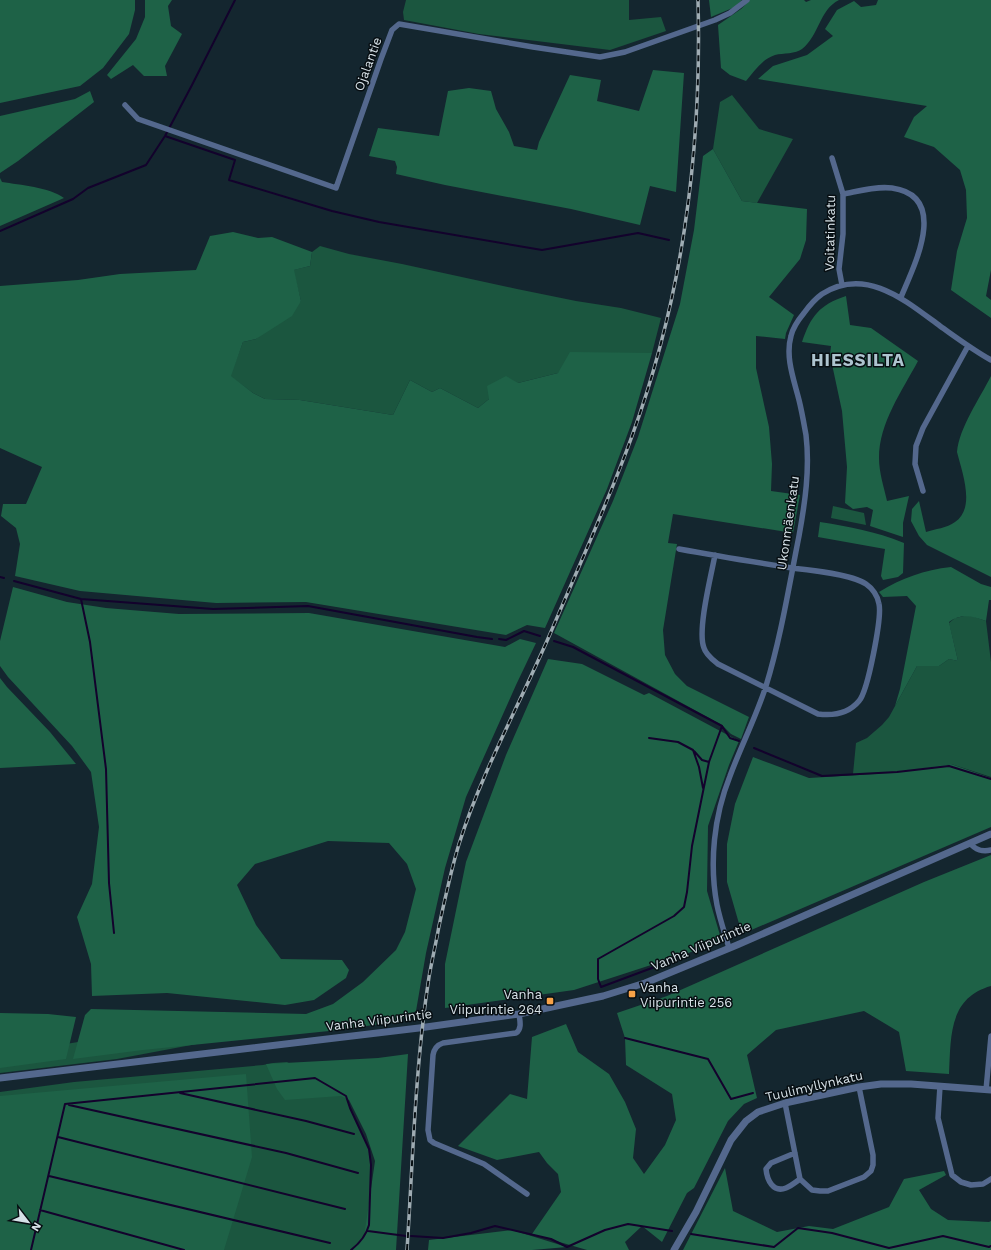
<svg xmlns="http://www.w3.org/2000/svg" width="991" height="1250" viewBox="0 0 991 1250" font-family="'Work Sans',sans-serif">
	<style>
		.green { fill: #1b563f }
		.forest { fill: #1e6247 }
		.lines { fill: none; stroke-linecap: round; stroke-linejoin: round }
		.stream { stroke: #13022c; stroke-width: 2 }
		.minor { stroke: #54688d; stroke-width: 5.5 }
		.tertiary { stroke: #54688d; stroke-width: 7 }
		.rail-casing { stroke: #9facb3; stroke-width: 3.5 }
		.rail { stroke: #070e12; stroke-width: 2; stroke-dasharray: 6; stroke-linecap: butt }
		.poi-dot { fill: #f7a248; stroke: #070e12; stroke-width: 1.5 }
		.labels { text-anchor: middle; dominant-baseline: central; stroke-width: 3; stroke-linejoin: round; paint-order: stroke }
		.street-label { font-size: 13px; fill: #d6e1e7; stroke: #070e12 }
		.poi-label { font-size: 13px; fill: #d6e1e7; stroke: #070e12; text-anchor: start }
		.district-label { font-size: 17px; font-weight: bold; letter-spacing: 1px; fill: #aec4cf; stroke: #070e12 }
	</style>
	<rect width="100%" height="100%" fill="#14262f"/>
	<path class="green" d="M406,0H629V20L661,17L666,31L610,50L479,34L404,20L403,12Z
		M732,95L759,129L793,139L757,203L742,201L713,149L720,102Z
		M320,246L349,254L402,264L517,289L576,301L621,308L661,318L652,353H600L558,373L518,383L489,399L478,408L440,388L432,392L410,380L393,415L300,400L265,399L253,393L230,376L243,342L256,339L301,301L293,270L310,266L312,252Z
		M833,506L864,513L866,525L831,518Z
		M969,615L986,621L991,662V777L951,764L897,775L853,774L856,743L867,738L882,725L889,717L917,666H939L949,659L958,661L949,623L955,618Z
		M96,1039L202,1043L117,1059L0,1073V1049L48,1047Z
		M287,1062L346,1096L350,1108L369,1149L371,1164L370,1211L368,1231L361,1242L351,1250H0V1092L74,1082L263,1065L273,1063Z"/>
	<path class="forest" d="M0,0H135V10L129,34L103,68L80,86L0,103Z
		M145,0H172L168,6L171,26L182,34L165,66L167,76H144L133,65L111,79L107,75L136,39L145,17Z
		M709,0H742L735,7L711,17Z
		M750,0H804L806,2L811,0H839C819,10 819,36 802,49C796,54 783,53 775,55C762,59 754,72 746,81L730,75L721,68L718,25L741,9Z
		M878,0H991V270L986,296L991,300V318L951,290L957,251L967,218L966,190L960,170L934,147L904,137L914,117L927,106L758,79L773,66L807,55L833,36L825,29L837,10L854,1L861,7L876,5Z
		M653,70L684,73L676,192L650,186L640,225L571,209L445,185L396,174L397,167L395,161L369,156L378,128L439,136L448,91L469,88L491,91L496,109L509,132L514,146L537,150L539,142L570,75L601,80L597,101L639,111Z
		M90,91L94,102L18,161L0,173V116L75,99Z
		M713,149L742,201L807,209L806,240L800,259L769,297L794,315L786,333L785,339L756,336V368L769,427L772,464L771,491L800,495L793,533L673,514L668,543L677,544L663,630L665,655L675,674L687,686L749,717L741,739L731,734L722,725L554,633L613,501L638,437L680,304L694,230L703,156Z
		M0,178L2,182C20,185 49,187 64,198L0,226Z
		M233,232L258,238L272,237L312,252L310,266L294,270L301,301L292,316L256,339L243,342L231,376L253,393L265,399L300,400L393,415L410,380L432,392L440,388L478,408L489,399L487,386L506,376L518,383L558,373L570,352L652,353L632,422L607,489L545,628L527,625L506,635L306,602L216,603L80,591L15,576L20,544L16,528L1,516L3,504H26L42,467L0,448V286L78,280L120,274L196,270L210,236Z
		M846,296L850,325L871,328L918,361C902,391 879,423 879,458C879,473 884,487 887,501L909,496L903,523V537L870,526L873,510L867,507L853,509L845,503L847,467L842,411L830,355L831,346L802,342C811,316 819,305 846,296Z
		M991,376V577L927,545L919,536L911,521L912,509L919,501L926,532C935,529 947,528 955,522C976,508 962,472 957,452C959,428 980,398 991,376Z
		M820,522C851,527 874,531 904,543L903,573L898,577L883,580L881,576L885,549L818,537Z
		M951,567L981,584L991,587V600H989L986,621C973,616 961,613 949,622L958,661L949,659L939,666H917L895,706L900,689L916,606L907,596L883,597L879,592C902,578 924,570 951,567Z
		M13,587L67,602L106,608L179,614L309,613L505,647L520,639L536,643L516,685L466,797L445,868L426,953L416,1011L396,1022L329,1031L143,1050L73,1059L85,1015L91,1009L306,1014L333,1004L363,982L396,950L405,932L416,889L407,864L389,843L328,841L255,864L237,885L256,925L281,959L342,960L349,970L346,978L314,1000L285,1005L167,993L92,996L91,964L77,917L92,884L99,827L91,772L72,746L8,677L0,666V641Z
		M548,659L582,664L644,695L649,693L739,741L729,765L708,826L707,891L722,942L574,990L445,1008V964L466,862L506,755Z
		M0,678L7,687L50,732L76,764L0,768Z
		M753,757L809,778L892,773L951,764L991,778V827L742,934L727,882V844L735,804Z
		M991,855V986C948,998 951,1038 949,1074L906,1071L899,1032L864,1011L776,1030L747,1055L757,1098L744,1104L728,1121L694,1188L687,1193L662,1242L642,1226L625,1242L629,1250H587L532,1234L561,1192L558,1174L547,1163L539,1152L497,1160L458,1146L510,1094L527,1099L532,1037L566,1024L578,1052L609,1074L625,1102L636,1129L633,1158L644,1174L665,1145L676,1120L672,1094L626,1065L625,1038L617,1013L667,996L924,882Z
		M0,1013L48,1014L76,1017L66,1059L0,1068Z
		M408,1054L396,1250H351L364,1237L375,1161L366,1134L349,1100L341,1096L285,1100L277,1089L266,1064L378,1058Z
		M246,1074L252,1157L224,1250H0V1096Z
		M725,1168L733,1211L777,1232L809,1226L833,1229L889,1207L904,1179L944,1171L946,1175L919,1190L931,1209L948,1220L989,1222L991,1221V1250H683Z
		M512,1230L567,1247L532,1250H428L429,1240Z"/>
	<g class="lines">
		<path class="stream" d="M165,136L235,160L229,180L332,211L379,222L542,250L638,233L669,240
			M0,231L73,199L88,188L146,165L165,136L192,85L235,0
			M0,577L4,578
			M14,581L81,599L213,609L308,606L477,637L492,639
			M81,599L90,642L106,769L109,883L114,933
			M499,639L506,640L524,631L540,636
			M554,641L573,647L722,726L730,738L739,741
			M649,738L678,742L693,750L699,767L703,788
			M754,748L822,776L897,772L949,766L991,779
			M694,751L702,760L709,762
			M682,953L660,965L601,987L598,979V959L674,916L684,907L687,892L692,846L709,762L722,726
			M625,1038L708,1059L731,1099L753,1093
			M180,1093L306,1121L354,1134
			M65,1104L315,1078L346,1096L350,1108L369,1149L371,1165L369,1225C366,1236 360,1243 351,1250
			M69,1105L286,1153L358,1173
			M58,1137L345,1209
			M49,1176L330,1243
			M40,1210L184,1250
			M368,1231L406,1236
			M691,1234L774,1247L798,1228L832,1233L889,1248L943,1236L989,1247L991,1246
			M411,1236L443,1238L471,1233L495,1226L551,1239L567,1247L605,1230L628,1224L672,1231
			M31,1250L65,1104"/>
		<path class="minor" d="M125,105L138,119L336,188L381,59L392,30L399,24L533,47L600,57L625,52L715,20L730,13L747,0
			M832,158L843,194V234L839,269L842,285
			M843,194C859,191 876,186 892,188C950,196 914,266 901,297
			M923,491L915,464L916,446L923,428L968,346
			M679,549C717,556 754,562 792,568C811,570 851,574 866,584C872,588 878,596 879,604C882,617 868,691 859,701C849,713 834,716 818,714L718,664C713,660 706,655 704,648C697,631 711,576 715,555
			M970,843C975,850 983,852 991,850
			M729,948C725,934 720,920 717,905C709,863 714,816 730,776C741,746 756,717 766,686C781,637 789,586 799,536C805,503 810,469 806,435C804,424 802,412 799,400C794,380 785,357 791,336C793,327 799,319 804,313C809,306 815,299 822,294C866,266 906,301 940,326C957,338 973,350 991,360
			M519,1014C520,1021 522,1029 516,1033L443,1043C437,1045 434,1049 433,1055L428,1130L430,1140L434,1143L484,1164L527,1194
			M940,1086L938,1118L952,1175L961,1182L971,1185L983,1184L991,1179
			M986,1090L991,1036
			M785,1103L800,1179L812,1190L820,1191H828L864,1177L871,1171L873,1165V1155L859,1087
			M795,1153L771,1163L766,1169C767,1180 773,1193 786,1188C791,1186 796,1182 800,1179"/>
		<path class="tertiary" d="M0,1078L419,1028L519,1014L603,996L645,983L737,945L991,834
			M674,1250L696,1212L731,1140L746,1121L758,1112L785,1103L859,1087L881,1084H911L991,1090"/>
		<defs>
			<path id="rail" d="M407,1250C413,1159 415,1067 429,977C432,960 436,943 439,926C445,899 451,870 459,844C482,771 520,704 550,634C578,568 608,503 632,436C683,296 702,148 698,0"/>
		</defs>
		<use href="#rail" class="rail-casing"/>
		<use href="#rail" class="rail"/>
	</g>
	<g class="poi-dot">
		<rect x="628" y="990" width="8" height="8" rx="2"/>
		<rect x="546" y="997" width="8" height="8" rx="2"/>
	</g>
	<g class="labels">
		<g class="street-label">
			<text transform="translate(368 64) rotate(-70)">Ojalantie</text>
			<text transform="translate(830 233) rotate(-89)">Voitatinkatu</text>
			<text transform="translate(788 523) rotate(-82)">Ukonmäenkatu</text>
			<text transform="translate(701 946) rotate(-23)">Vanha Viipurintie</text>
			<text transform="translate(379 1020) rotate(-7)">Vanha Viipurintie</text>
			<text transform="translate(814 1086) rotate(-13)">Tuulimyllynkatu</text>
		</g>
		<g class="poi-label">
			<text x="640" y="987">Vanha<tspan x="640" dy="15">Viipurintie 256</tspan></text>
			<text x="542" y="994" text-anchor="end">Vanha<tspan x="542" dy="15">Viipurintie 264</tspan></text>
		</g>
		<g class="district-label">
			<text x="858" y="360">HIESSILTA</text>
		</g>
	</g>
	<g transform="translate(28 1222) rotate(121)" stroke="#070e12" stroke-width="3" paint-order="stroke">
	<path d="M0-3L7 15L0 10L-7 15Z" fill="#d6e1e7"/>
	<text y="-6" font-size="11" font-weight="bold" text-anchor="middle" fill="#d6e1e7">N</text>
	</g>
</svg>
